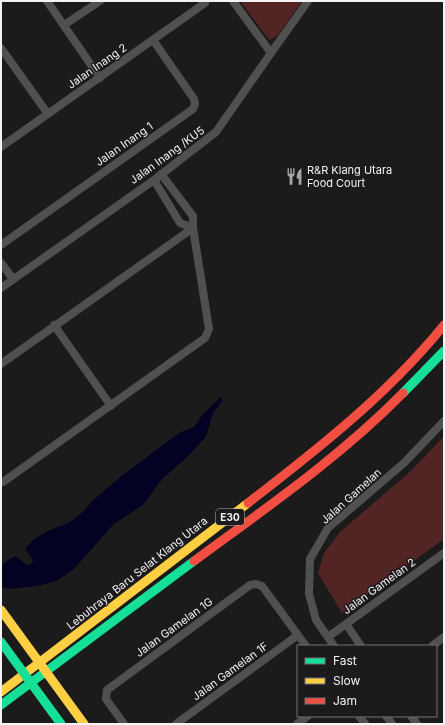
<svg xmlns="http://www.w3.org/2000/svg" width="445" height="725" viewBox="0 0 445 725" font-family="Inter,sans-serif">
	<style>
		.green { fill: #522423 }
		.water { fill: #040222 }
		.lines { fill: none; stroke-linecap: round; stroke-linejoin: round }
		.street { stroke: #515051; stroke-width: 8 }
		.fast { stroke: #16e098; stroke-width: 9 }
		.slow { stroke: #ffcf43; stroke-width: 9 }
		.jam { stroke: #f24e42; stroke-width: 9 }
		.fast-bridge { stroke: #16e098; stroke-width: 9 }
		.slow-bridge { stroke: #ffcf43; stroke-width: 9 }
		.labels { text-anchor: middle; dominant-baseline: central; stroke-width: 3; stroke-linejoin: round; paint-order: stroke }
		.shield { fill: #1d1a1d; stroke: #b4b1b4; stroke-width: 1 }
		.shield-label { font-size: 10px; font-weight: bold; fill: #f4f2f4 }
		.street-label { font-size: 11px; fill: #f4f2f4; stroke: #1d1a1d }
		.poi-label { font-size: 11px; fill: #f4f2f4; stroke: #1d1a1d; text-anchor: start }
	</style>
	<rect width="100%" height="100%" fill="#1c1b1c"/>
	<path class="green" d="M240,1H302L278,35L270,40L266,36Z
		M444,436V539L342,613L318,573L324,553L340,532L411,471Z"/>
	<path class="water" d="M221,397L223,400L213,413L206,437L183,461L162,479L144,504L113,525L75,568L58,580L38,586L9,589L2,587L1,585V566L11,558L16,556L27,565L32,564L33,560L25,549L33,540L48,531L68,523L84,511L92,501L124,474L179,433L194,427L202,415Z"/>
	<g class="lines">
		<path class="street" d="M47,1L100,78
			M233,1L271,53
			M64,25L100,1
			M1,48L48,114
			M1,147L205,3L204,1
			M154,180L180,223L193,228
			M1,245L193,109L195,104L194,99L153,40
			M1,263L13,279
			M1,288L154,180L216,132L271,53L308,1
			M54,325L111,406
			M1,364L193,228
			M1,482H3L205,338L209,329L193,228V216L161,174
			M346,624L361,646
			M328,637L444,553
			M334,646L316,620L309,594L310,559L328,528L404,463L444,421
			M432,646L444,637
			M359,716L365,724
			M386,716L392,724
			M411,716L417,724
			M124,724L106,699L107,690L250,585L256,584L262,586L306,646
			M176,724L298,635
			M297,724L308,716"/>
		<path class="fast" d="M403,393L444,351
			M1,705L194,561"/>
		<path class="slow" d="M1,692L248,503"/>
		<path class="jam" d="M248,503C318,449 388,394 444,325
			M194,561C266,508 340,457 403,393"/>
		<path class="fast-bridge" d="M1,642L61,724"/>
		<path class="slow-bridge" d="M1,610L84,724"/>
	</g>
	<defs>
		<symbol id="restaurant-bare" viewBox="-9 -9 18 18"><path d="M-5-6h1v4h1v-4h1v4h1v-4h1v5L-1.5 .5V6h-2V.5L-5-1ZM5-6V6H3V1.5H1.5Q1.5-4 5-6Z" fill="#a8a7a8" stroke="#1d1a1d" stroke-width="2.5" paint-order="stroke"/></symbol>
	</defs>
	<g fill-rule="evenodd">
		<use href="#restaurant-bare" x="282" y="164" width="25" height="25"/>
	</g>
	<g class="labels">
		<rect class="shield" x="216" y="509" width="28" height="16" rx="3"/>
		<g class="shield-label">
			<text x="230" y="517">E30</text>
		</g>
		<g class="street-label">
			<text transform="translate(97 66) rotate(-35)">Jalan Inang 2</text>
			<text transform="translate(124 144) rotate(-35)">Jalan Inang 1</text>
			<text transform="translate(167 155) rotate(-36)">Jalan Inang /KU5</text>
			<text transform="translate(351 496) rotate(-42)">Jalan Gamelan</text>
			<text transform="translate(137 573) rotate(-38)">Lebuhraya Baru Selat Klang Utara</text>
			<text transform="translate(379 586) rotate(-36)">Jalan Gamelan 2</text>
			<text transform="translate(174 627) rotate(-36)">Jalan Gamelan 1G</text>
			<text transform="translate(230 671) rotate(-36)">Jalan Gamelan 1F</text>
		</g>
		<g class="poi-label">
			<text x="307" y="170">R&amp;R Klang Utara<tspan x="307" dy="13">Food Court</tspan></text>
		</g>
	</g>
	<rect width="445" height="725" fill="none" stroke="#f4f2f4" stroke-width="4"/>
	<rect x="297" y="645" width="140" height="72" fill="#1d1a1d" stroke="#737073"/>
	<rect x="305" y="658" width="20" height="6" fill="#16e098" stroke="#737073"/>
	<text x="333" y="665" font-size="12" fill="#f4f2f4">Fast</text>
	<rect x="305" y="678" width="20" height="6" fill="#ffcf43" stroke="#737073"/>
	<text x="333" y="685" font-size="12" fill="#f4f2f4">Slow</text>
	<rect x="305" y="698" width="20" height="6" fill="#f24e42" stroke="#737073"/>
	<text x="333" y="705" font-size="12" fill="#f4f2f4">Jam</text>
</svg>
